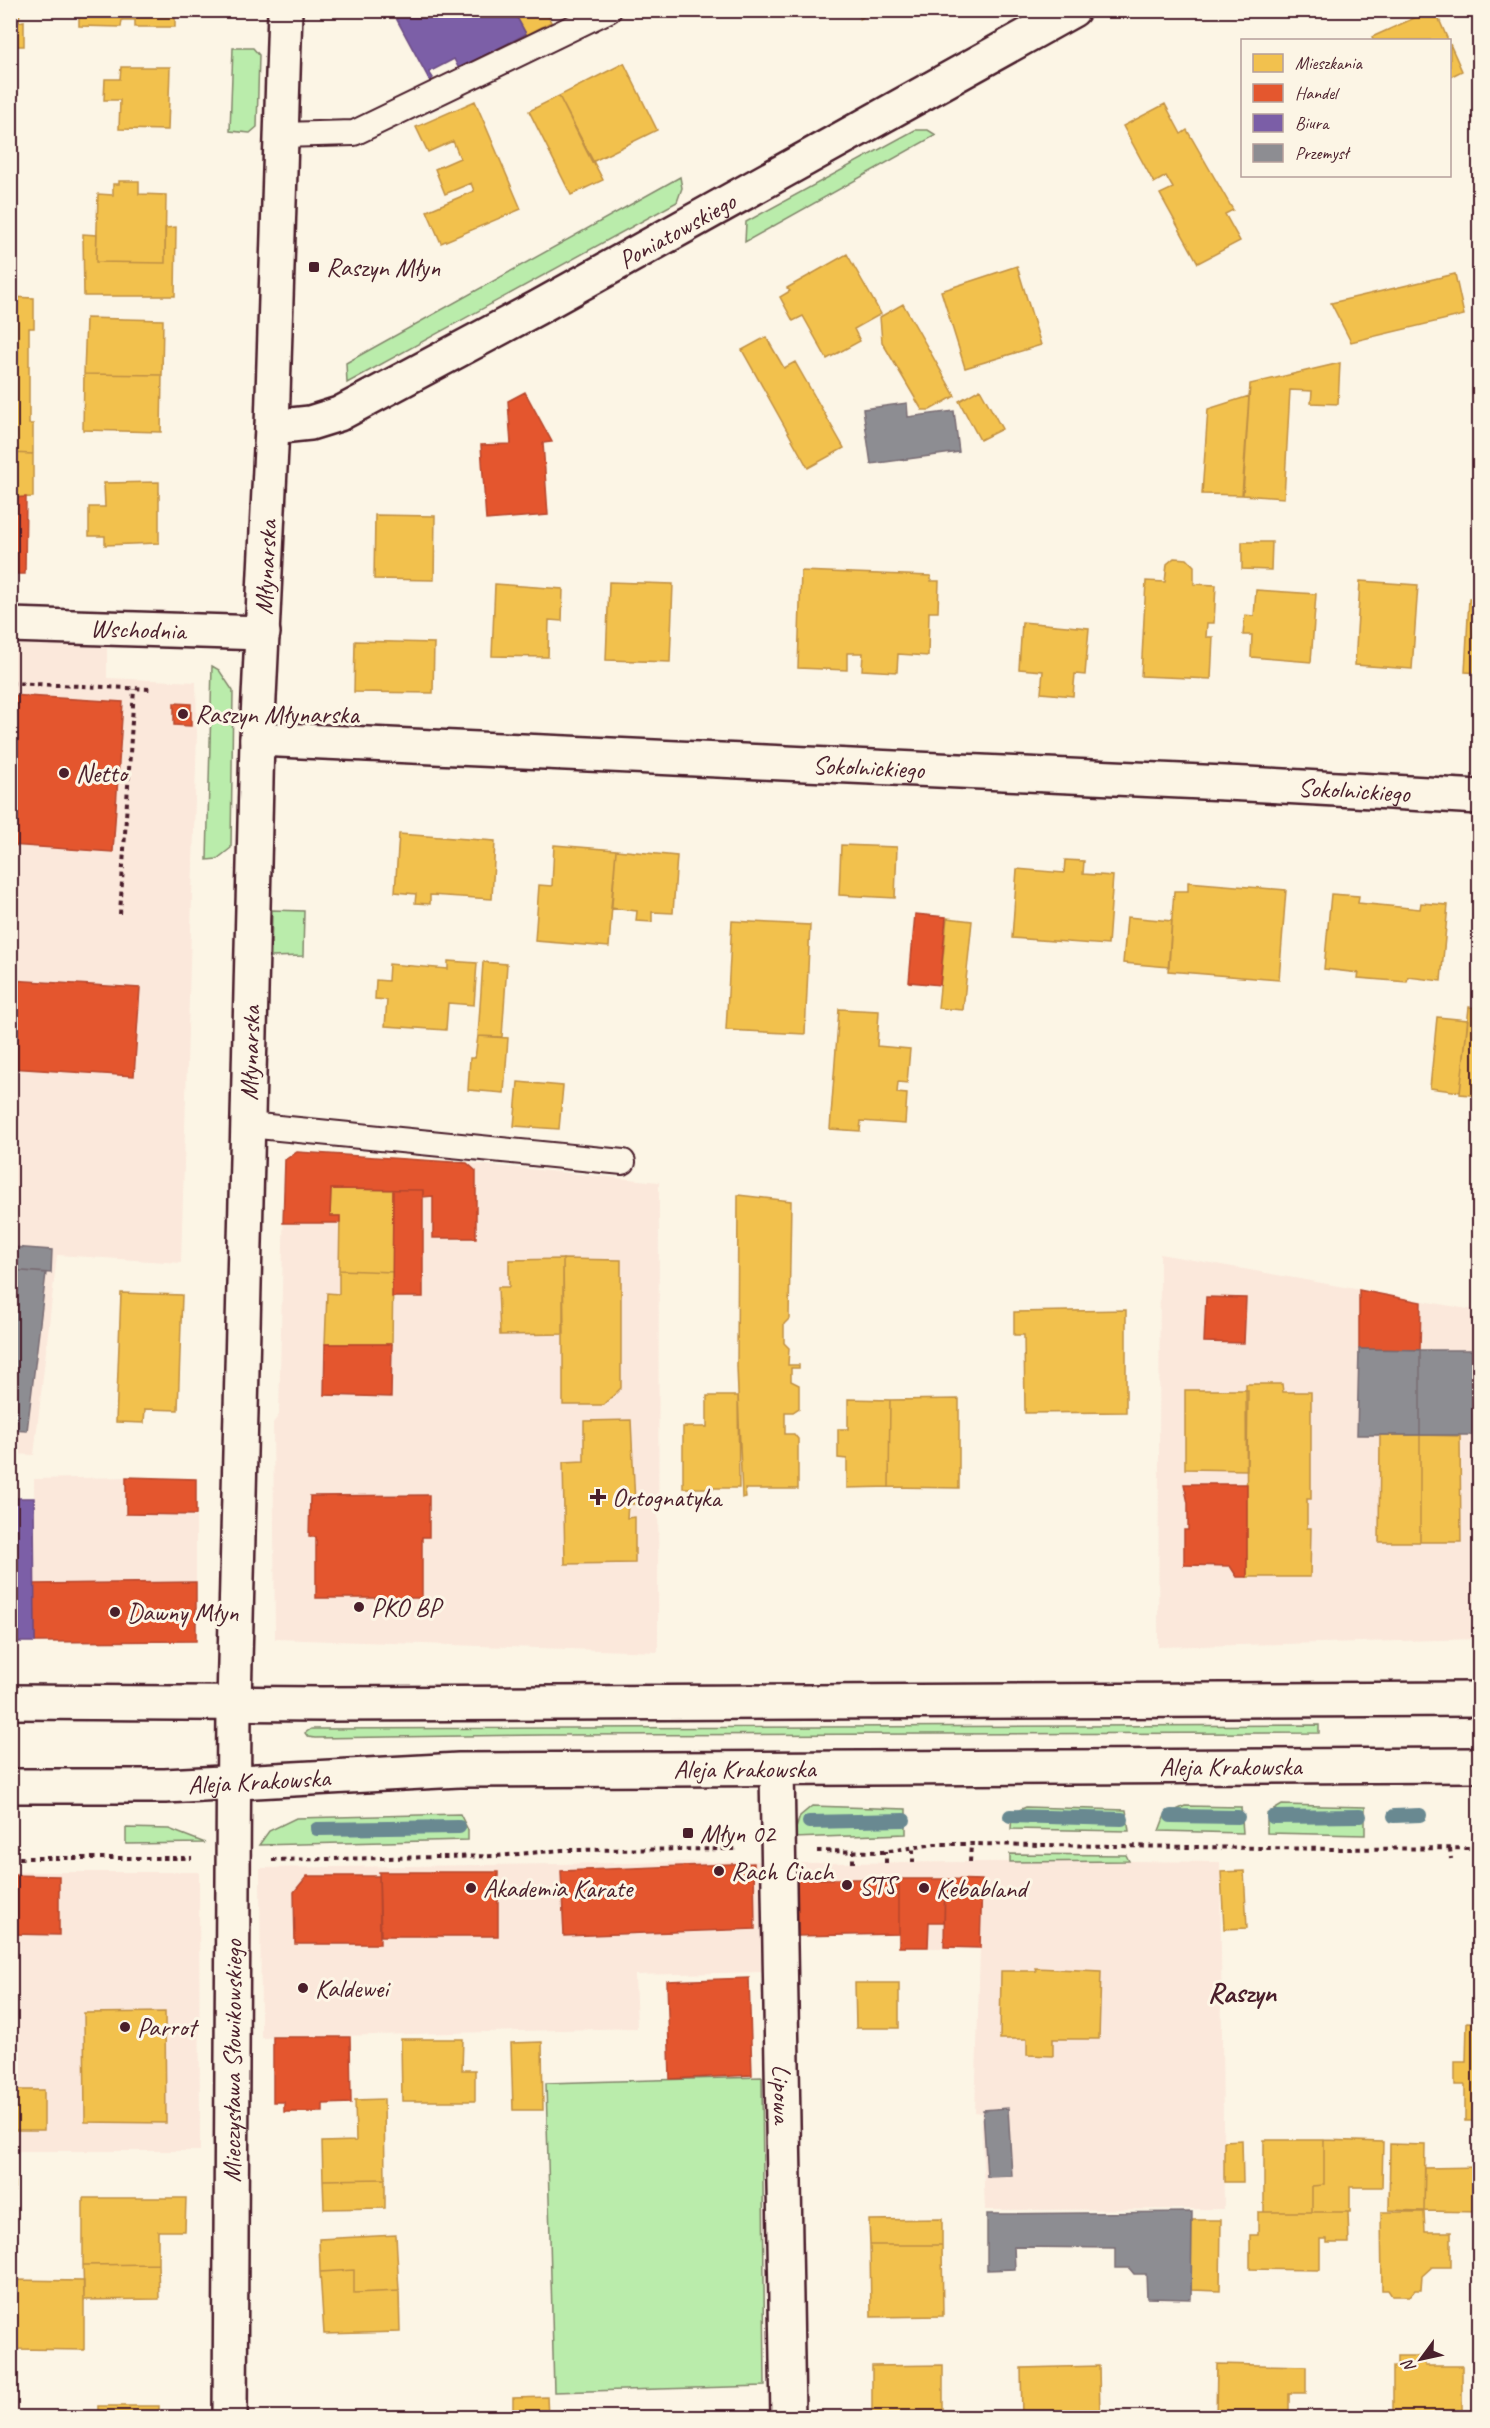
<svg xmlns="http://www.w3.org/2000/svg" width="1490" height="2428" viewBox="0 0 1490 2428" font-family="Caveat,sans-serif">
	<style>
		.built { fill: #fbe8db }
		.green { fill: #baecab; stroke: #82866b; stroke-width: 1.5 }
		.homes { fill: #f2c14e; stroke: #c09044; stroke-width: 1.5 }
		.shops { fill: #e4572e; stroke: #b6462d; stroke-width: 1.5 }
		.offices { fill: #7b5ea7; stroke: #6c4b82; stroke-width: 1.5 }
		.industry { fill: #8d8d92; stroke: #796c73; stroke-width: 1.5 }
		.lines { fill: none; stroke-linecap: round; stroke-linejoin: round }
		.stream { stroke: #698991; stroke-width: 14 }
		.lane-casing { stroke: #4a1f2b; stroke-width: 28 }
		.street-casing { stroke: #4a1f2b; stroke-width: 38 }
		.secondary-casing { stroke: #4a1f2b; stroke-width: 38 }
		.path { stroke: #4a1f2b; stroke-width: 4; stroke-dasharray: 4.5 4.5; stroke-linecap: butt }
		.lane { stroke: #fcf5e5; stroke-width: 24 }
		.street { stroke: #fcf5e5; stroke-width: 33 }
		.secondary { stroke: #fcf5e5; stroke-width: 33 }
		.poi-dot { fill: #4a1f2b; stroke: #fcf5e5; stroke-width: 2 }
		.labels { text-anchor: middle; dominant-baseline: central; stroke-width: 6; stroke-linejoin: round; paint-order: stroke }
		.street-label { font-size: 26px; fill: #4a1f2b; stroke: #fcf5e5 }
		.poi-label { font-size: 26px; fill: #4a1f2b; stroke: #fcf5e5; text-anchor: start }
		.quarter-label { font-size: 28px; font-weight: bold; fill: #4a1f2b; stroke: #fcf5e5 }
	</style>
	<rect width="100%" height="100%" fill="#fcf5e5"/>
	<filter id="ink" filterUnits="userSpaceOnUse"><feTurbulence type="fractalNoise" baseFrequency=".0167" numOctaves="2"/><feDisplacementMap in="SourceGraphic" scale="12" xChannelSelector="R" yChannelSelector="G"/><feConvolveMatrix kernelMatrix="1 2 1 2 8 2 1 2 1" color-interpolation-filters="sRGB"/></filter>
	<g filter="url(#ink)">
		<path class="built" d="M11,642L107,644V678L196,682L197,732L181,1263L57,1255L34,1455L11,1454Z
			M297,1152L467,1163L659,1182L658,1652L275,1639L273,1423L279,1415L285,1160Z
			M1160,1254L1479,1311V1639L1158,1647Z
			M126,1477L196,1479V1641L35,1642L34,1479Z
			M760,1861L762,1972L635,1975L637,2028L261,2038L260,1868Z
			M1129,1861L1220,1862L1224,2209L985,2210L981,2113L975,2112L980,1949L899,1947L897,1934L798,1936L795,1879L799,1878V1863Z
			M11,1872H199L200,2151H11Z"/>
		<path class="green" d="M233,48H253L259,55L257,127L250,133L230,131Z
			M915,130H928L936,135L745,242L746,222Z
			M680,177L682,188L677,202L347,383L346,363Z
			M212,666L219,670L233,691L231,848L217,859L207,860Z
			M272,910L304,911L303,956L271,957Z
			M1319,1725V1733L545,1735L315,1738L308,1737L305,1733L311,1729Z
			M1282,1805L1365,1807V1835L1267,1833V1814Z
			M812,1806L906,1809V1834L793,1838L800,1816Z
			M1185,1806L1241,1807L1243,1833L1159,1831L1165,1815Z
			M1026,1807L1126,1810L1129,1831L1011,1829L1012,1813Z
			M460,1814L468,1830V1840L259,1845L269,1831L296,1818Z
			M126,1828L169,1829L205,1843L126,1844Z
			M1010,1854L1126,1855L1129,1861L1010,1862Z
			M762,2077L765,2386L554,2392L546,2083Z"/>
		<path class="homes" d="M10,10H20L19,22L24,21V46H10Z
			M79,10H175V27H135V20H122L121,27L79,26Z
			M513,10H545L551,22L527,35Z
			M855,10H875L860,19Z
			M1432,10H1435L1448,40H1373L1372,37Z
			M1450,44L1462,71L1450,77Z
			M624,63L657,130L592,162L559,96Z
			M121,67H170L168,130L119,129L120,100H104L105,79H120Z
			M559,96L603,180L571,195L529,111Z
			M475,101L521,209L441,243L427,211L474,191L471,183L445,194L435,169L460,158L453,141L428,152L416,127Z
			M1165,104L1181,134L1187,130L1233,210L1225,214L1240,241L1198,263L1160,194L1173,188L1166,176L1154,183L1123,126Z
			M119,181H139V194L166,195L165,263L96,262L98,194L113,195V184H119Z
			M176,227L175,296H84L83,234L97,235L96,262L165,263V228Z
			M847,254L881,314L854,329L860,341L827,359L803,316L793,321L780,297L790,291L787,288Z
			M1017,266L1041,345L965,368L941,291Z
			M1455,274L1464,315L1351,342L1331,303Z
			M10,297L34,298V328H29V424H33V454L10,453Z
			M903,304L955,396L930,410H922L882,342L880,317Z
			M86,318L163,320L162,375L84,374Z
			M766,337L784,368L795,362L844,448L808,468L742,350Z
			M1340,363L1338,404L1311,403L1312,391L1290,390L1284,498L1243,495L1250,384Z
			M84,374L162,375L161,432L83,430Z
			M980,389L1002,429L980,440L959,401Z
			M1249,396L1242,495L1202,494L1208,409Z
			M10,453L33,454V497L10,498Z
			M159,482V543L105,545V536H89V507H105L104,483Z
			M375,515L435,516L434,580L374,579Z
			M1242,542H1272L1271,570L1242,569Z
			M1174,558L1187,559L1194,566V584L1216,585L1214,623H1207L1206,637H1213L1211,679L1141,676L1146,581L1165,582L1167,564Z
			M801,571L931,576V581H939L938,612H929L928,656L898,654L897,672L862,670L863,653H847V670L798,668Z
			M1360,581L1418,585L1412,669L1355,665Z
			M609,582L673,584L670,662L606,660Z
			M495,584L563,589L562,621L549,620L548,657L492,656Z
			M1256,590L1316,594L1311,662L1251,657L1252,635H1243L1245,615L1254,616Z
			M1469,598H1480V673L1465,672Z
			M1022,622L1089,628L1085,675L1075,674L1073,696L1041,693L1043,671L1019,669Z
			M355,641L434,643L433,693L354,692Z
			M399,834L495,841L492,899L430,895V904L415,903L416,894L395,892Z
			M554,845L616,850L609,947L535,941L539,885L552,886Z
			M841,845L897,847L895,898L839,895Z
			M616,850L677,856L673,913L652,912V922L636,921L637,911L611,908Z
			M1065,860L1084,861L1083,874L1113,876L1108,945L1012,938L1017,869L1064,873Z
			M1188,882L1286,890L1279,980L1168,971L1174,891H1188Z
			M1331,894L1359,896L1358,903L1420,909L1421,903L1448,905L1441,981L1408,977L1407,982L1358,978L1359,973L1324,969Z
			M1127,917L1172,921L1169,967L1123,963Z
			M947,918L972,921L963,1010L938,1008Z
			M732,921L810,925L805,1034L726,1030Z
			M448,961L477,963L474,1005L448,1003L446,1030L385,1026L387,1000L375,999L376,980L388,981L389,964L448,969Z
			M483,962L507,964L502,1037L478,1036Z
			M1469,1007L1480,1008V1096L1460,1094Z
			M839,1009L879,1011L877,1046L910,1049L907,1083L898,1082L897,1093L907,1094L905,1124L861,1121L860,1131L830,1129Z
			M1437,1017L1468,1020L1460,1092L1430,1088Z
			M478,1036L508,1038L504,1093L468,1090L470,1058H475Z
			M518,1082L563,1086L559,1129L514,1126Z
			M331,1189L393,1190V1272L339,1270L340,1216H330Z
			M738,1195L791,1201L789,1319L784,1324V1343L789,1348L788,1365H799V1368H791V1381L799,1385V1408L793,1412H785V1434H794L798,1439V1489H745L746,1497L742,1498L737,1366Z
			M563,1259L564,1334L500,1335L498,1287H509V1260Z
			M563,1259L621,1260V1388L604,1405H563Z
			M339,1270L393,1272L392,1344H325L327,1293L339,1294Z
			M121,1293L182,1295L178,1410L145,1409L144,1423L116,1422Z
			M1126,1310V1412L1025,1413L1024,1335H1014V1312Z
			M1246,1384H1282L1283,1392H1311V1499H1307V1528H1311L1310,1577H1247Z
			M1185,1390H1248L1247,1470L1185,1469Z
			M707,1396H738L739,1488H683V1427H707Z
			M848,1399L890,1400L889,1487L847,1488V1459L838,1458V1429H848Z
			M959,1399V1488L889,1487L890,1400Z
			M631,1420L635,1504H628L627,1518L635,1517V1563L565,1564L563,1462L584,1461V1421Z
			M1380,1435H1420V1542H1379Z
			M1420,1435L1460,1436L1461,1542H1420Z
			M1244,1871L1247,1928L1224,1929L1221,1872Z
			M1035,1968L1101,1971L1099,2039H1053V2056L1027,2055V2039H1000L1001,1971H1036Z
			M855,1983H899V2028H856Z
			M165,2012L166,2123L85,2122L84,2013Z
			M1467,2022L1480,2023V2121H1465V2085H1455V2062H1466Z
			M401,2039H463L462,2070H475V2101H402Z
			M542,2042L543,2110H513L511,2043Z
			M10,2090H44V2130H10Z
			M384,2099L385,2179L323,2180L322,2142L356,2141L355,2100Z
			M1242,2140L1243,2182H1224V2141Z
			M1264,2140H1324V2185L1312,2186V2212H1264Z
			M1324,2140L1383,2142L1382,2187H1350V2212H1312V2186L1324,2185Z
			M1390,2144L1425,2145L1424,2211L1389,2210Z
			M1480,2167V2212L1424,2211L1425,2168Z
			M10,2169H14V2230H10Z
			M385,2179V2208L324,2209L323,2180Z
			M83,2198H186L185,2231H158V2264L83,2265Z
			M1258,2212H1348L1349,2243H1327V2239H1320V2270L1250,2269V2235H1258Z
			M1381,2212H1424L1425,2232H1451V2267H1432L1422,2276L1421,2290H1415L1410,2296H1392L1388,2290H1382Z
			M1478,2212H1480V2279H1479Z
			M942,2219V2245H870L869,2220Z
			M1192,2220H1221L1220,2291L1191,2290Z
			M396,2235L399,2291L354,2293V2270L320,2272L319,2239Z
			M870,2245H942L943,2316L871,2317Z
			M158,2264L159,2299L84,2300L83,2265Z
			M354,2270V2293L399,2291L400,2332L324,2334L320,2272Z
			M10,2280L84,2281V2350L17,2349L16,2314L10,2315Z
			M1397,2356H1425V2366H1462V2418H1393V2366H1397Z
			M1217,2364L1306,2366V2393H1289V2418H1216Z
			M943,2365V2418H872V2366Z
			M1099,2366L1100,2418H1022L1021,2368Z
			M547,2397L548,2418H513V2398Z
			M98,2406H159V2418H98Z"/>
		<path class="shops" d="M525,392L552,442L543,443L548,515L486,520L481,445L511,444L508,401Z
			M26,497L25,574H10V498Z
			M10,695L123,702L113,852L10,845Z
			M174,703L191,704V726L174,725Z
			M915,914L946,917L940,985L909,982Z
			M10,980L140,988L134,1076L10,1068Z
			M297,1152L467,1163L476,1171V1238H433V1196L423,1197V1190L331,1189L330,1216H340V1223H283L285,1160Z
			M393,1190H423V1297H392Z
			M1359,1290L1421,1302L1420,1350L1359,1349Z
			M1206,1297L1246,1298L1244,1343L1204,1342Z
			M325,1344H392L391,1397L324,1395Z
			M126,1477L196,1479V1515L126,1514Z
			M1184,1484H1247V1577H1237L1230,1566L1184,1565V1530H1188V1503Z
			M429,1495V1537H422V1598H316V1537H309L310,1496Z
			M196,1582V1641L35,1642L34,1584Z
			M754,1863L755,1929L564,1936L561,1871Z
			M379,1872H498V1936H381Z
			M10,1875L59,1876V1935L10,1934Z
			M307,1876H379L380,1944H295L294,1892Z
			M795,1879H899V1934L795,1936Z
			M899,1879H945L944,1922H929L928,1947H899Z
			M945,1879L982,1880L980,1948L944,1947Z
			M749,1978L752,2075L670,2079L667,1981Z
			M273,2037H350L351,2103L323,2104V2112H284V2102H273Z"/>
		<path class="offices" d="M410,10H513L526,34L459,69L454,59L429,72L433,78L430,81L396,18Z
			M10,1498H34L35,1642H10Z"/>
		<path class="industry" d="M907,403L908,417L954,411L959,452L871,464L863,409Z
			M12,1247L52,1250L51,1273L10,1270Z
			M10,1270L46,1273L27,1431L10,1430Z
			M1359,1349L1420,1350V1435H1357Z
			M1420,1350H1480V1435H1420Z
			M1008,2108L1012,2176L987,2177L983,2110Z
			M1192,2212L1191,2299L1147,2298L1146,2274H1134L1129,2268H1115V2248L1014,2247L1015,2269L987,2270V2214Z"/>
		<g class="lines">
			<path class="stream" d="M1010,1816L1122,1819
				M1171,1816L1238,1817
				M1394,1816L1420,1815
				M1273,1817L1360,1816
				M809,1822L904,1820
				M317,1829L459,1827"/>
			<defs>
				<path id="lane" d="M281,135L354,133L609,10
					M248,1125L623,1162"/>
				<g id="street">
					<path id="s1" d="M272,427L310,423L339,414L537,308L1073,10"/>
					<path id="s2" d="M10,625L263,633"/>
					<path id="s3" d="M257,739L1247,784L1480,797"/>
					<path id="s4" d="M777,1770L788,2418"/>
					<path id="s5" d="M230,2418L234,1704L257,739L272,427L285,10"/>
				</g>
				<g id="secondary">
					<path d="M10,1702L322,1704L1480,1699"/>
					<path id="s6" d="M10,1786H165L459,1770L1480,1765"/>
				</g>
			</defs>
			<use href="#lane" class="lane-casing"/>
			<use href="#street" class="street-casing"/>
			<use href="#secondary" class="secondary-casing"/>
			<path class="path" d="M10,683L151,689
				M120,914L134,689
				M1450,1848L1451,1859
				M817,1851L883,1852L935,1844H971L1337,1849L1480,1848
				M10,1858H192
				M272,1860L497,1856L562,1850L738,1849
				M970,1862L971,1844
				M853,1863V1852
				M886,1863V1851
				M913,1863V1848"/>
			<use href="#lane" class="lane"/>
			<use href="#street" class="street"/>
			<use href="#secondary" class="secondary"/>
		</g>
	</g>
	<g class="poi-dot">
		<rect x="308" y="261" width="12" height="12" rx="3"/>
		<circle cx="183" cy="714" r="6"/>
		<circle cx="64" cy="773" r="6"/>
		<path d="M595 1488h6v6h6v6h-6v6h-6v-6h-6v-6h6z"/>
		<circle cx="359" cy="1607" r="6"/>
		<circle cx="115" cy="1612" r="6"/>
		<rect x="682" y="1827" width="12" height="12" rx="3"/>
		<circle cx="719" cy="1871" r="6"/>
		<circle cx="847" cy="1885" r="6"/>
		<circle cx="471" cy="1888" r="6"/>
		<circle cx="924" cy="1888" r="6"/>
		<circle cx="303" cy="1988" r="6"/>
		<circle cx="125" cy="2027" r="6"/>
	</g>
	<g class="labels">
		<g class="street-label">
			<text stroke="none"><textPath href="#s1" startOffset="453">Poniatowskiego</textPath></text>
			<text stroke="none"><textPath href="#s5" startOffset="1851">Młynarska</textPath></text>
			<text stroke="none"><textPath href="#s2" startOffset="128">Wschodnia</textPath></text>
			<text stroke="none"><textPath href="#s3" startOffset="612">Sokolnickiego</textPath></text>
			<text stroke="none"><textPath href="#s3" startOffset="1098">Sokolnickiego</textPath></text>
			<text stroke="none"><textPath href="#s5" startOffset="1365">Młynarska</textPath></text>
			<text stroke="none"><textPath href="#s6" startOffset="1221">Aleja Krakowska</textPath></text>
			<text stroke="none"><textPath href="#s6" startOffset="735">Aleja Krakowska</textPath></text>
			<text stroke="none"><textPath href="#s6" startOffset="249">Aleja Krakowska</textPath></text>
			<text stroke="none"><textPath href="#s5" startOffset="357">Mieczysława Słowikowskiego</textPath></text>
			<text stroke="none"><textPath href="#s4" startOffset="324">Lipowa</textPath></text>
		</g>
		<g class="poi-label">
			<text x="326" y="267">Raszyn Młyn</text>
			<text x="195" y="714">Raszyn Młynarska</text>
			<text x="76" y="773">Netto</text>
			<text x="612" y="1497">Ortognatyka</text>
			<text x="371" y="1607">PKO BP</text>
			<text x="127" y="1612">Dawny Młyn</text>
			<text x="700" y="1833">Młyn 02</text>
			<text x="731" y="1871">Rach Ciach</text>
			<text x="859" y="1885">STS</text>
			<text x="483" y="1888">Akademia Karate</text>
			<text x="936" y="1888">Kebabland</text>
			<text x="315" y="1988">Kaldewei</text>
			<text x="137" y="2027">Parrot</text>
		</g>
		<g class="quarter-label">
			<text x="1242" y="1992">Raszyn</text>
		</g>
	</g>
	<rect width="1490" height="2428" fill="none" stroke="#fcf5e5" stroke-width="36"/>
	<rect x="18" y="18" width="1454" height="2392" fill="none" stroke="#4a1f2b" stroke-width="2" filter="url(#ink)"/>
	<rect x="1241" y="39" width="210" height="138" fill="#fcf5e5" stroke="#b59f9b" stroke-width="1.5"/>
	<rect x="1253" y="54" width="30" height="18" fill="#f2c14e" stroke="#b59f9b" stroke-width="1.5"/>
	<text x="1295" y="69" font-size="18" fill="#4a1f2b">Mieszkania</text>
	<rect x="1253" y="84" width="30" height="18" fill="#e4572e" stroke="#b59f9b" stroke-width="1.5"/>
	<text x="1295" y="99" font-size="18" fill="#4a1f2b">Handel</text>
	<rect x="1253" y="114" width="30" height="18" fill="#7b5ea7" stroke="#b59f9b" stroke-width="1.5"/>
	<text x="1295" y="129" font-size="18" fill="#4a1f2b">Biura</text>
	<rect x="1253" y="144" width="30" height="18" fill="#8d8d92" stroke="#b59f9b" stroke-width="1.5"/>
	<text x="1295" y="159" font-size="18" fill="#4a1f2b">Przemysł</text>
	<g transform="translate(1421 2359) rotate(237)" stroke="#fcf5e5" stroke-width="4.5" paint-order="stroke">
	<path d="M0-4.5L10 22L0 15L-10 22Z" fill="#4a1f2b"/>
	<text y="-9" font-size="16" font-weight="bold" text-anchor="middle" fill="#4a1f2b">N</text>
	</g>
</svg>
